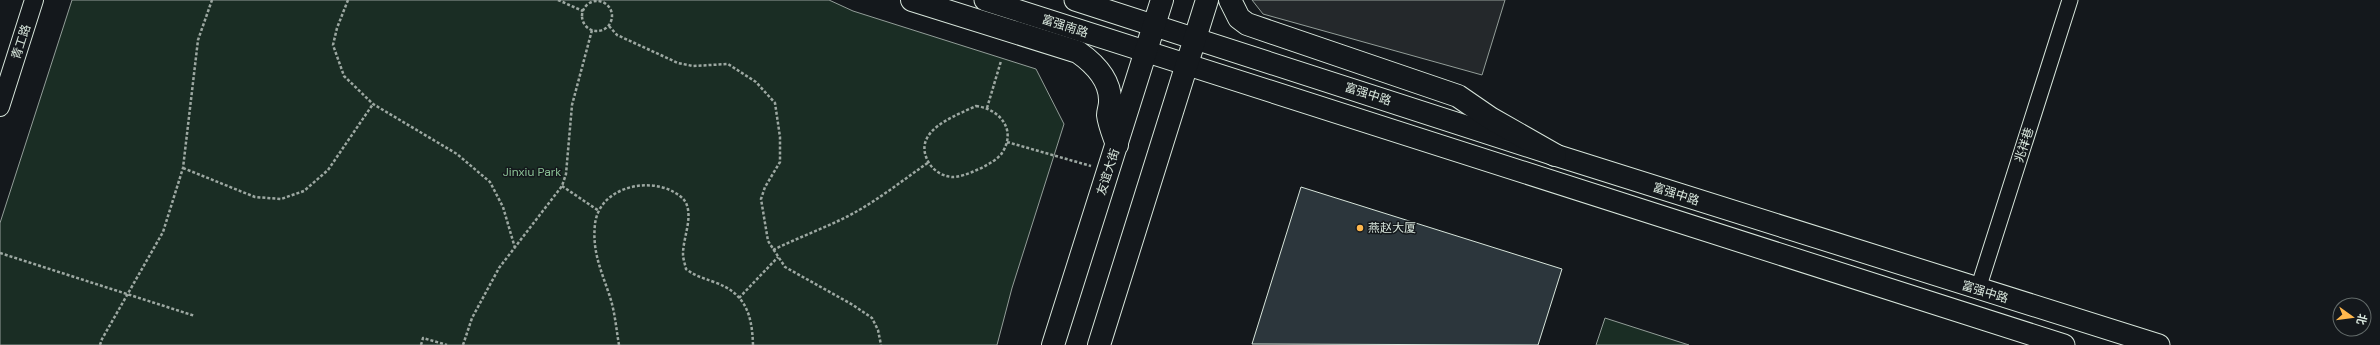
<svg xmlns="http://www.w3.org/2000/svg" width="2380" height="345" viewBox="0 0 2380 345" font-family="'DM Sans','Noto Sans SC',sans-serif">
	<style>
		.green { fill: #1a2d24; stroke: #939e99 }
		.parking { fill: #24282b; stroke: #939e99 }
		.building { fill: #2c363c; stroke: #d8e6dc }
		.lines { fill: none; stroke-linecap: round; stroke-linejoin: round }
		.minor-casing { stroke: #d8e6dc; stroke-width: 17 }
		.tertiary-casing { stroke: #d8e6dc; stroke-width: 20 }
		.secondary-casing { stroke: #d8e6dc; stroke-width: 23 }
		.primary-casing { stroke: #d8e6dc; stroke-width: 24 }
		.path { stroke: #9da8a2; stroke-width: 2.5; stroke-dasharray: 3 2; stroke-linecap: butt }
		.minor { stroke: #14181c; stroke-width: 15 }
		.tertiary { stroke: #14181c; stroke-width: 18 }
		.secondary { stroke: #14181c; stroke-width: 21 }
		.primary { stroke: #14181c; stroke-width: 22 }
		.poi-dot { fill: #ffb74d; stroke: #14181c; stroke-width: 1.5 }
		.labels { text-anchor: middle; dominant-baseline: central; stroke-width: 3; stroke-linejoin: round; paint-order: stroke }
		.street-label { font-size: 12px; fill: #d8e6dc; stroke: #14181c }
		.park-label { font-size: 12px; fill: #8ac095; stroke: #14181c }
		.poi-label { font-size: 12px; fill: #d8e6dc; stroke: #14181c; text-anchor: start }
	</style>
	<rect width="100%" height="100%" fill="#14181c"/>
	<path class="green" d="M72,0H829L853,11L1036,69L1064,124L1012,288L997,345H0V223Z
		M1605,318L1689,345H1596Z"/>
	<path class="parking" d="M1252,0H1505L1482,75L1263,14Z"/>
	<path class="building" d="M1301,187L1562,269L1538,345L1252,344Z"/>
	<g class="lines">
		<defs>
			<path id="minor" d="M1978,289L2070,0"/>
			<path id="tertiary" d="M0,107L34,0"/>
			<path id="secondary" d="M985,0L2064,345
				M1075,0L1555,155L2159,345"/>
			<path id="primary" d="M912,0L1078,52C1095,64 1111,80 1110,102C1110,107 1108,111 1108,115C1109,124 1114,136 1117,145
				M1230,0L1239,18L1247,24L1458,96L1490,118L1555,155
				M1053,345L1162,0
				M1099,345L1207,0"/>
		</defs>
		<use href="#minor" class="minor-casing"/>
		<use href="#tertiary" class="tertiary-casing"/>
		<use href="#secondary" class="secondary-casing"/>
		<use href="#primary" class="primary-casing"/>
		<path class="path" d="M348,0L337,28L333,45L344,76L373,104L457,154L490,182L503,207L515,248
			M558,0L583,11
			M582 16a15 15 0 1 1 30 0a15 15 0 1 1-30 0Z
			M609,26L617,35L678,63L693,66L728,64L756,82L775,103L780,137V162L765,187L761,199L768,241L785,267L853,305L872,318L878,330L881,345
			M976,106C1000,109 1017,130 1002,153C996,163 963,178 952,177C942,176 934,171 929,163C910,131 955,116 976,106Z
			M987,108L1001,61
			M1007,142L1091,166
			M183,168L255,197L281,199L304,191L328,170L373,104
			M562,186L599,211
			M773,250C795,239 817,231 838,221C871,206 900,182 929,162
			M0,253L195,316
			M739,298L778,257
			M100,345L102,339L163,232L183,168L198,40L212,0
			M421,345L423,338L447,345
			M463,345L472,318L499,268L562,186L566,174L572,105L592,30
			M619,345C616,328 615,311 609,294C601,270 592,251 595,224C599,189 644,177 672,191C677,194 683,197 686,203C693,218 683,238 683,254C683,259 685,264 686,269C695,276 703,278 714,282C745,293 752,313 753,345"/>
		<use href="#minor" class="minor"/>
		<use href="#tertiary" class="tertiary"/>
		<use href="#secondary" class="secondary"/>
		<use href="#primary" class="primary"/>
	</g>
	<circle class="poi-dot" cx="1360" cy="228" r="4"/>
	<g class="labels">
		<g class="street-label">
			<text transform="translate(1065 26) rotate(18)">富强南路</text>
			<text transform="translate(21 42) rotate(-72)">青工路</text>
			<text transform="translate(1368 94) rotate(18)">富强中路</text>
			<text transform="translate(2024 145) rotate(-72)">兆祥巷</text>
			<text transform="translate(1108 172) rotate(-72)">友谊大街</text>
			<text transform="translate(1676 194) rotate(18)">富强中路</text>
			<text transform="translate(1985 292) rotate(17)">富强中路</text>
		</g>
		<g class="park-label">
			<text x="532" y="172">Jinxiu Park</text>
		</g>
		<g class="poi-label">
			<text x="1368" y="228">燕赵大厦</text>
		</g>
	</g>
	<g transform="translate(2352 317) rotate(104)"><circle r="19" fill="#14181c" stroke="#626a69"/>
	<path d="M0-3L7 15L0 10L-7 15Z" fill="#ffb74d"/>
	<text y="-6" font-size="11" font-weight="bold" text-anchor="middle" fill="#d8e6dc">北</text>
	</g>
</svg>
